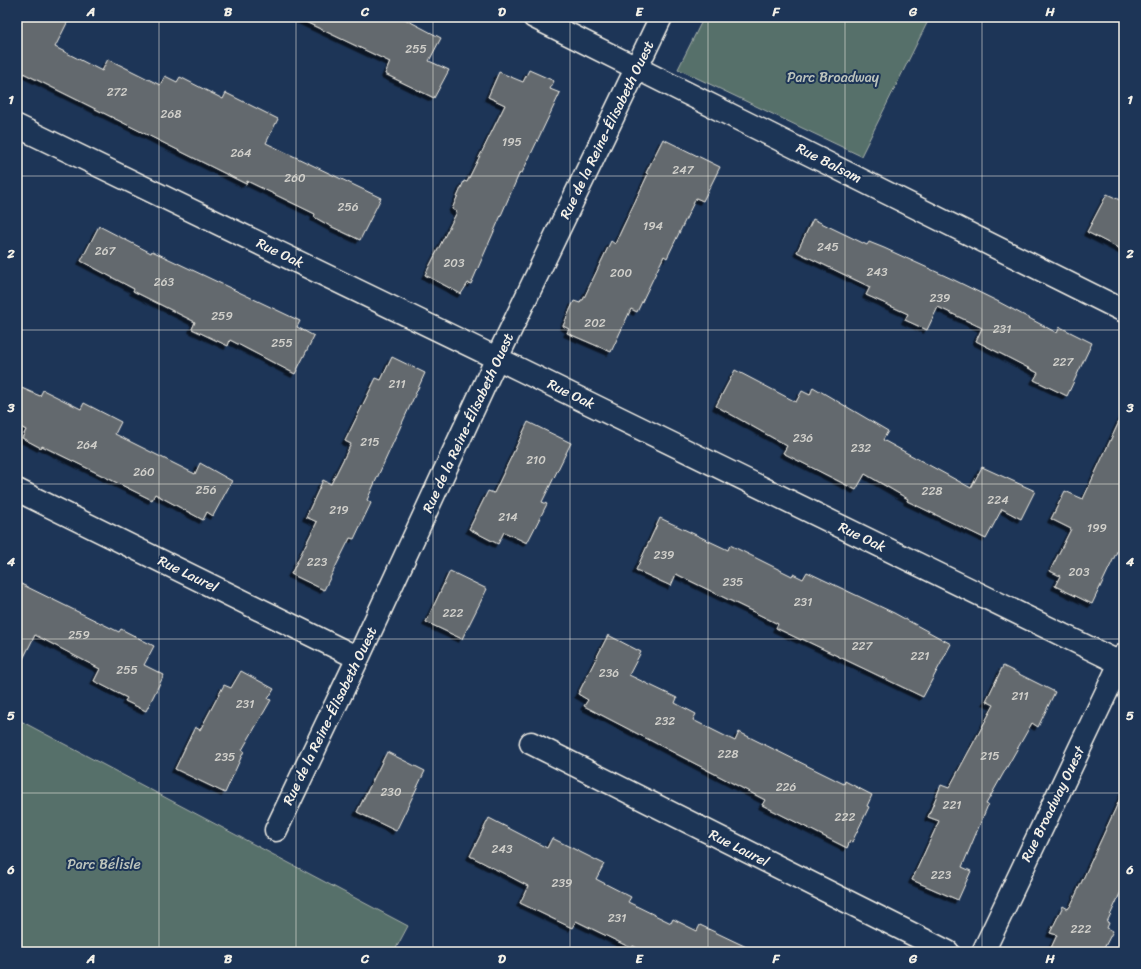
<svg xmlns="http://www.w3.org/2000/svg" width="1141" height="969" viewBox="0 0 1141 969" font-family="Sriracha,sans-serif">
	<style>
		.green { fill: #576f6b; stroke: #a6b0aa }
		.building { fill: #63696e; stroke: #f4f1e8; filter: url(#shadow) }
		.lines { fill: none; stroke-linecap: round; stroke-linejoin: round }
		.minor-casing { stroke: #f4f1e8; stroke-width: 25 }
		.minor { stroke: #1d3557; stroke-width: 22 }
		.grid { fill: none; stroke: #f4f1e8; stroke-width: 1; stroke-opacity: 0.55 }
		.labels { text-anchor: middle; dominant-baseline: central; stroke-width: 4; stroke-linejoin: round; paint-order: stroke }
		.number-label { font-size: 12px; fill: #d0cfca }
		.park-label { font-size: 14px; fill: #bdc4bc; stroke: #1d3557 }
		.street-label { font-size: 14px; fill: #f4f1e8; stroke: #1d3557 }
		.neatline { fill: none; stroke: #f4f1e8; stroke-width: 1.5 }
		.grid-label { font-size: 13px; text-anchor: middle; font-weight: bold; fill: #f4f1e8 }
	</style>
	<defs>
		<filter id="shadow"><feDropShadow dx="-3.5" dy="3.5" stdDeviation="0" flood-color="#0009"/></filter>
	</defs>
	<rect width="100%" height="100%" fill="#1d3557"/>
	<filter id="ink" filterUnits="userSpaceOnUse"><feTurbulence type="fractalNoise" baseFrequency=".025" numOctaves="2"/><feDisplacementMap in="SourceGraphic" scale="8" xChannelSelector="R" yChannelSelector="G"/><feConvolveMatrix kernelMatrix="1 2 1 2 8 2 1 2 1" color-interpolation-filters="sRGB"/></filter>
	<g filter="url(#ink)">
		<path class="green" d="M704,17H930L861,156L678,69Z
			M17,719L408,926L394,952H17Z"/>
		<path class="building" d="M17,17H70L55,47L102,71L108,59L160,85L165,76L177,82L180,77L223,99L226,93L278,119L266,143L381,198L360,240L330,226L314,217L315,214L247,181L246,184L17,70Z
			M295,17H401L441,38L429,61L449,70L434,98L385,74L390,62Z
			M529,70L554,81L550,89L560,93L522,173L520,172L471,284L468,283L461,294L425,275L457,212L452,209L464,181L467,182L505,105L488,97L499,72L523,82Z
			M663,139L720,167L703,201L696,198L667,258L664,256L637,312L631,309L611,352L567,333L569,329L563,326L574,301L580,303L581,300H583L611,241L615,244L648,174L646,173Z
			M1107,194L1124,202V251L1087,232Z
			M813,219L867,245L869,242L884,248L952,279L997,301L1057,333L1060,327L1092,343L1067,396L1034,380L1038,373L976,341L982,328L938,307L927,330L905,320L908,314L866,295L870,287L797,252Z
			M99,226L151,253L152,251L300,321L297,327L314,336L295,374L230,340L228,346L192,329L195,322L133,291L134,289L81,261Z
			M392,357L425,373L367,500L371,503L354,539L350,538L324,590L291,574L317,522L306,517L323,480L331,484L351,444L345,441L376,378L381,380Z
			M735,370L796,402L802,391L810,395L813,387L888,431L883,440L971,488L982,467L1035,491L1021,519L1002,509L986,539L907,501L908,499L865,474L856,490L783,453L787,446L716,406Z
			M17,386L40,396L43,390L81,409L84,403L121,422L115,434L195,474L200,463L232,481L213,516L207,512L203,520L155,494L152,500L42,446L41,448L22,438L26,430L17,425Z
			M1124,411V537L1092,604L1055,586L1060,576L1050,571L1071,529L1051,519L1065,491L1083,499Z
			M528,422L571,443L542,502L547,504L527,543L504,532L498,544L469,529L488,491L494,493Z
			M660,518L728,550L730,545L792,576L793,574L803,579L807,572L894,613L951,644L923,697L802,639L801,640L776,628L778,624L676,574L671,586L636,570Z
			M450,571L487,589L462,639L426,622Z
			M17,582L119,632L121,629L154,646L144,665L164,675L146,711L125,701L127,698L94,681L100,669L35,635L17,671Z
			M608,635L641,652L629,675L677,698L675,703L696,714L693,720L735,741L739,732L844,784L845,781L872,795L867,806L869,807L852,842L850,841L847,848L762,805L765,800L584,706L588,700L578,694Z
			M1003,666L1055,692L1038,727L1032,723L986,804L988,805L962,867L971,871L958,900L912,880L939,821L928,817L941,785L949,788L994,705L986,701Z
			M241,671L274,689L268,699L271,700L242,750L244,751L225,793L175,769L195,727L200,730L224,685L231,688Z
			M387,752L425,771L396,831L357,812Z
			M1124,790V885L1107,922L1109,923L1107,928L1113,931L1102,952H1049L1057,935L1050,933L1063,906L1068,909L1071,905Z
			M489,818L547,848L552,838L604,864L596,879L631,897L628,902L671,923L673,919L697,931L700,925L757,952H645L633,946L631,948L576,921L572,928L520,903L528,886L470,856Z"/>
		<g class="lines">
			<defs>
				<path id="minor" d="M534,17L1124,311
					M17,126L521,370L1124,665
					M17,490L358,658
					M531,743L948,952
					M276,830L358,658L497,358L661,17
					M983,952L1124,655"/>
			</defs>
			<use href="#minor" class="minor-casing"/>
			<use href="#minor" class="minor"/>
		</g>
	</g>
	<path class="grid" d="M159,17V952M296,17V952M433,17V952M570,17V952M708,17V952M845,17V952M982,17V952M17,176H1124M17,330H1124M17,484H1124M17,639H1124M17,793H1124"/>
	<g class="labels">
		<g class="number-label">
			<text x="416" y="49">255</text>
			<text x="117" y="92">272</text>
			<text x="171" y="114">268</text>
			<text x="512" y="142">195</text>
			<text x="241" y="153">264</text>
			<text x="683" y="170">247</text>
			<text x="295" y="178">260</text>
			<text x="348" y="207">256</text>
			<text x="653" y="226">194</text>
			<text x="828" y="247">245</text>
			<text x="105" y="251">267</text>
			<text x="454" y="263">203</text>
			<text x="877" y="272">243</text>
			<text x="621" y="273">200</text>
			<text x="164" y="282">263</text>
			<text x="940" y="298">239</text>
			<text x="222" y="316">259</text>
			<text x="595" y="323">202</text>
			<text x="1002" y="329">231</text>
			<text x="282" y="343">255</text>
			<text x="1063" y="362">227</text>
			<text x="397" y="384">211</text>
			<text x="803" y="438">236</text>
			<text x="370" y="442">215</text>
			<text x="87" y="445">264</text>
			<text x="861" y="448">232</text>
			<text x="536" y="460">210</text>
			<text x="144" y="472">260</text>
			<text x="206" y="490">256</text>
			<text x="932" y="491">228</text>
			<text x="998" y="500">224</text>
			<text x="339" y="510">219</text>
			<text x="508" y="517">214</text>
			<text x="1097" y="528">199</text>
			<text x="664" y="555">239</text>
			<text x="317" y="562">223</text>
			<text x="1079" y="572">203</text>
			<text x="733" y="582">235</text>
			<text x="803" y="602">231</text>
			<text x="453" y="613">222</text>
			<text x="79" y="635">259</text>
			<text x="862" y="646">227</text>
			<text x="920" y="656">221</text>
			<text x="127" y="670">255</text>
			<text x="609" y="673">236</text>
			<text x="1020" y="696">211</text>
			<text x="245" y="704">231</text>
			<text x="665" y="721">232</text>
			<text x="728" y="754">228</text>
			<text x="990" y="756">215</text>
			<text x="225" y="757">235</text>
			<text x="786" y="787">226</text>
			<text x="391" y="792">230</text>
			<text x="952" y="805">221</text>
			<text x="845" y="817">222</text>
			<text x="502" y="849">243</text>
			<text x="941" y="875">223</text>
			<text x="562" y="883">239</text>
			<text x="617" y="918">231</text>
			<text x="1081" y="929">222</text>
		</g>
		<g class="park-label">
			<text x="833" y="77">Parc Broadway</text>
			<text x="104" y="864">Parc Bélisle</text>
		</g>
		<g class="street-label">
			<text transform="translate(607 130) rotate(-64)">Rue de la Reine-Élisabeth Ouest</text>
			<text transform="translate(829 163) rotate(27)">Rue Balsam</text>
			<text transform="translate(280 253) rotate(26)">Rue Oak</text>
			<text transform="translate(571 394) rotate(26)">Rue Oak</text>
			<text transform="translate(468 423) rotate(-65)">Rue de la Reine-Élisabeth Ouest</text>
			<text transform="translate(862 537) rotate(26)">Rue Oak</text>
			<text transform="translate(188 574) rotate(26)">Rue Laurel</text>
			<text transform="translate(330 716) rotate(-64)">Rue de la Reine-Élisabeth Ouest</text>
			<text transform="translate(1053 804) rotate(-64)">Rue Broadway Ouest</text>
			<text transform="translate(739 848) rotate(27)">Rue Laurel</text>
		</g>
	</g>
	<rect width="1141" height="969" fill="none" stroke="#1d3557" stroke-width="44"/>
	<rect x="22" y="22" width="1097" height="925" class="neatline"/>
	<g class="grid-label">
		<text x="91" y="16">A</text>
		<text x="228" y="16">B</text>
		<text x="365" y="16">C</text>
		<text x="502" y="16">D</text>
		<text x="639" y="16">E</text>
		<text x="776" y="16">F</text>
		<text x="913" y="16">G</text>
		<text x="1050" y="16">H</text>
		<text x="11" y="104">1</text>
		<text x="1130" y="104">1</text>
		<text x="11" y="258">2</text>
		<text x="1130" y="258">2</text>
		<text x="11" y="412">3</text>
		<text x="1130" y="412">3</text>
		<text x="11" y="566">4</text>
		<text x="1130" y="566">4</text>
		<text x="11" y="720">5</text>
		<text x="1130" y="720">5</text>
		<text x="11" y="874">6</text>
		<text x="1130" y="874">6</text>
		<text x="91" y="963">A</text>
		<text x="228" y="963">B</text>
		<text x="365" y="963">C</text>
		<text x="502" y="963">D</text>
		<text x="639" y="963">E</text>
		<text x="776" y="963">F</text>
		<text x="913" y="963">G</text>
		<text x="1050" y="963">H</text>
	</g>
</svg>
